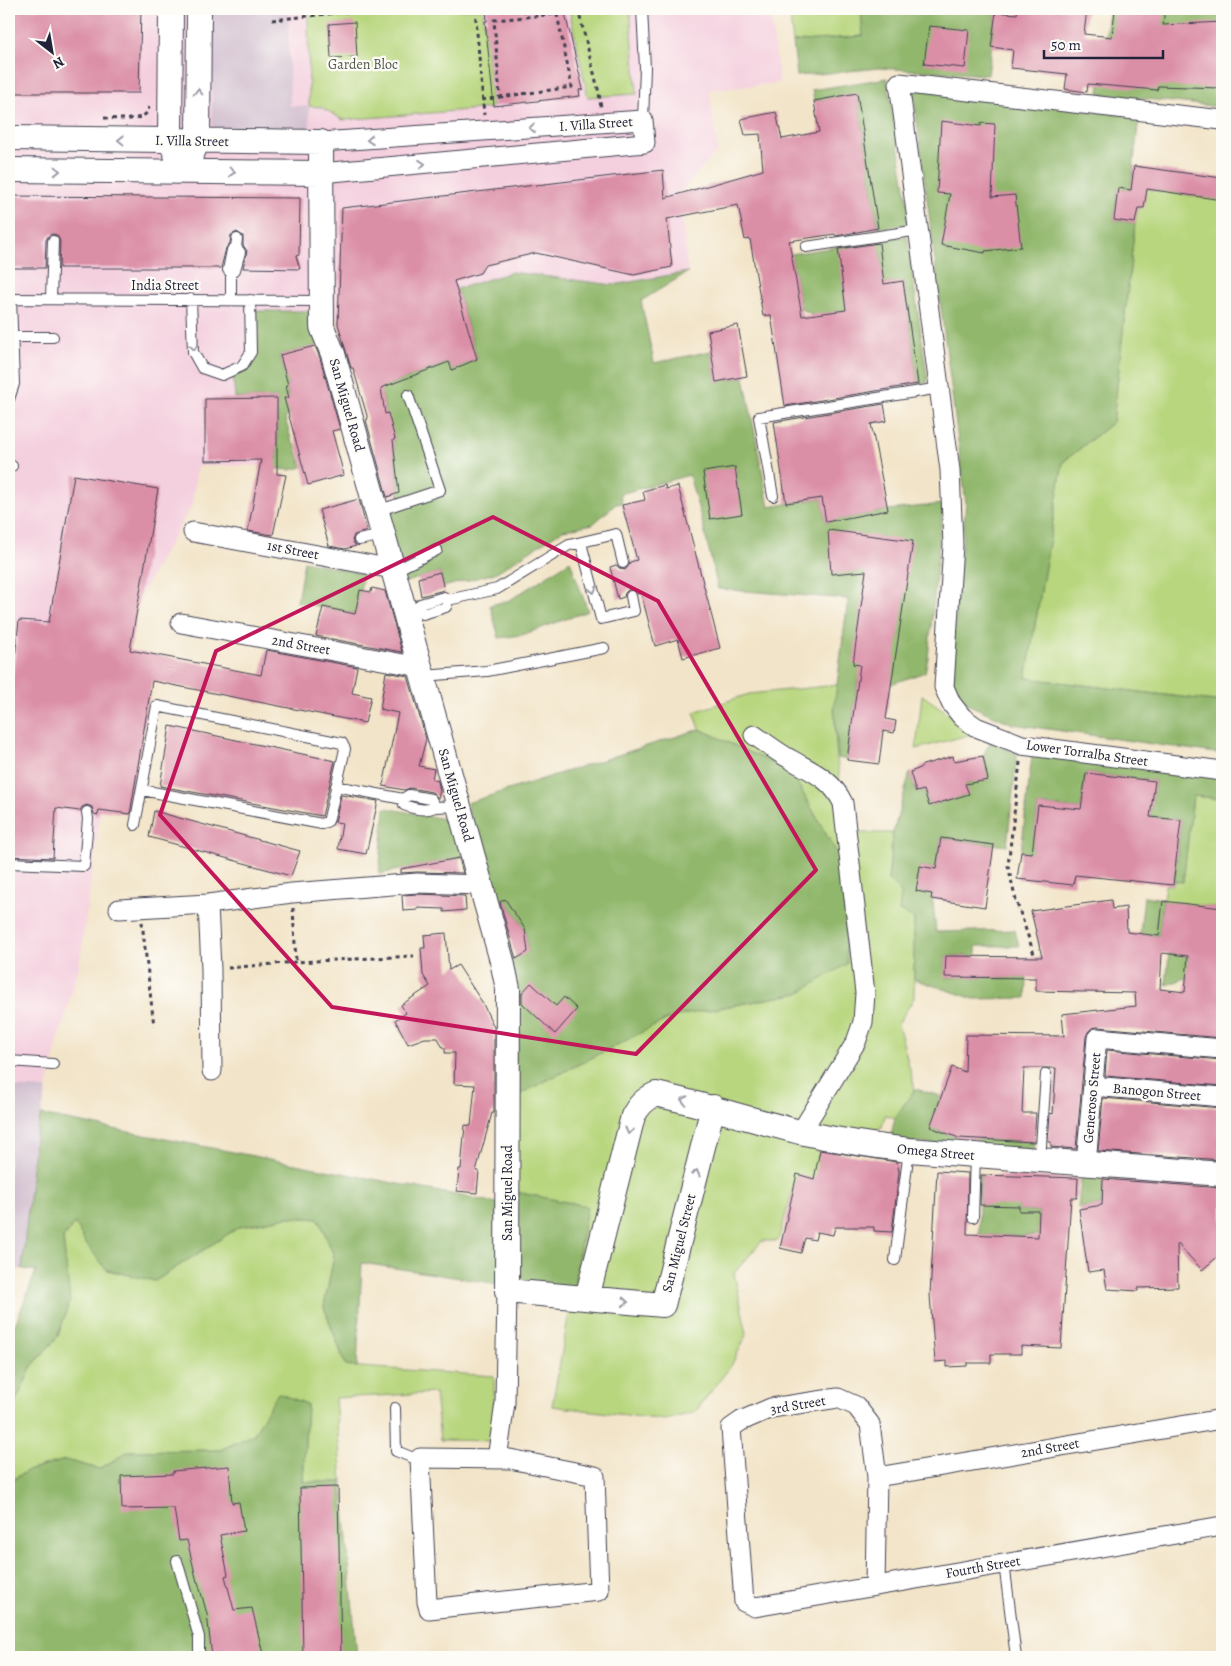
<svg xmlns="http://www.w3.org/2000/svg" width="1231" height="1666" viewBox="0 0 1231 1666" font-family="Alegreya,serif">
	<style>
		.built { fill: #f4cfde }
		.industrial { fill: #d0bdce }
		.green { fill: #b7d67d; stroke: #6c7c5c }
		.forest { fill: #91b76c; stroke: #5a6c54 }
		.building { fill: #db8fa7; fill-rule: evenodd }
		.lines { fill: none; stroke-linecap: round; stroke-linejoin: round }
		.service-casing { stroke: #413f50; stroke-width: 12 }
		.minor-casing { stroke: #413f50; stroke-width: 21 }
		.tertiary-casing { stroke: #413f50; stroke-width: 26 }
		.path { stroke: #413f50; stroke-width: 3; stroke-dasharray: 4 4; stroke-linecap: butt }
		.service { stroke: #fff; stroke-width: 10 }
		.minor { stroke: #fff; stroke-width: 19 }
		.tertiary { stroke: #fff; stroke-width: 24 }
		.oneway { stroke: #9c9ca7 }
		.marked { fill: none; stroke: #c2185b; stroke-width: 4; stroke-linejoin: round }
		.labels { text-anchor: middle; dominant-baseline: central; stroke-width: 4.5; stroke-linejoin: round; paint-order: stroke }
		.park-label { font-size: 14px; fill: #4f584f; stroke: #fdfcf7 }
		.street-label { font-size: 14px; fill: #22223b; stroke: #fdfcf7 }
	</style>
	<rect width="100%" height="100%" fill="#fdfcf7"/>
	<filter id="ink" filterUnits="userSpaceOnUse"><feTurbulence type="fractalNoise" baseFrequency=".02" numOctaves="2"/><feDisplacementMap in="SourceGraphic" scale="10" xChannelSelector="R" yChannelSelector="G"/><feConvolveMatrix kernelMatrix="1 2 1 2 8 2 1 2 1" color-interpolation-filters="sRGB"/></filter>
	<filter id="wash" filterUnits="userSpaceOnUse"><feTurbulence type="fractalNoise" baseFrequency=".0096" numOctaves="4" result="noise"/><feDisplacementMap in="SourceGraphic" scale="20" xChannelSelector="R" yChannelSelector="G"/><feGaussianBlur stdDeviation="1.12" result="paint"/><feColorMatrix in="noise" values="0 0 0 0 0 0 0 0 0 0 0 0 0 0 0 0 0 1.4 0 .05"/><feComposite in="paint" operator="in"/></filter>
	<g filter="url(#wash)">
		<rect width="100%" height="100%" fill="#f2e4c8"/>
		<path class="built" d="M9,9H770L779,83L709,90L718,151L679,193L688,272L613,285L512,272L360,319H276L281,465L197,466L192,505L139,597L127,648L99,824L79,966L58,1041L35,1139L22,1269L9,1271Z"/>
		<path class="industrial" d="M211,9H288L290,106H309L310,129L212,130Z
			M9,1087L47,1089L35,1139L22,1269L9,1271Z"/>
		<path class="green" d="M308,9H483L492,108L343,120L321,107L309,106Z
			M569,9H630L637,94L588,97Z
			M789,9H861L863,36L793,42Z
			M1147,189L1222,200V702L1026,678L1063,462L1113,422L1135,223L1138,208Z
			M837,685C831,734 839,785 850,833H893L888,880L901,893L914,919V998L898,1024L915,1089L895,1118L885,1115L882,1127L860,1137L820,1148L817,1163L827,1165L823,1182L797,1175L778,1241H762L734,1273L747,1334L731,1366L695,1412L666,1420L552,1406L570,1308L587,1206L510,1191L512,1098L672,1017L799,993L843,864L791,772L700,729L694,712L749,694Z
			M922,695L976,733L916,749Z
			M1193,796L1222,799V908L1163,901L1165,885H1173L1174,881L1183,882Z
			M287,1217L319,1219L334,1256L324,1307L346,1366L494,1376L495,1441L440,1440L435,1393L335,1398L342,1482H303L307,1404L279,1394L253,1435L220,1450L129,1451L99,1469L65,1460L27,1471L9,1482V1416L32,1366L58,1336L66,1266L63,1238L75,1223L86,1244L155,1281L239,1227Z"/>
		<path class="forest" d="M861,9H996L988,75L879,68L797,76L793,42L863,36Z
			M1109,9H1222V107L1099,94Z
			M887,78L911,224L878,228L857,94L814,101L812,90Z
			M913,89L1139,117L1131,187L1146,192L1118,188L1114,220L1135,223L1113,422L1063,462L1026,678L1222,702V754L1013,724L967,704L949,679L966,503Z
			M907,236L928,382L918,384L904,281L884,284L879,248L847,310L814,315L801,309L791,254Z
			M512,272L613,285L688,272L641,301L654,363L711,351L716,382L744,377L769,507L822,498L826,522L888,510L943,504L928,658L925,672L891,684L858,680L847,760L838,758L834,708L848,599L718,589L703,525L689,475L620,494L622,503L616,504L593,524L563,530L495,573L443,587L440,572L406,582L386,513L406,506L399,493L393,440L395,439L385,414L383,398L379,389L449,362L452,370L477,359L457,289Z
			M254,311H308L319,345L280,355L288,385L286,386L292,413L285,418L292,442L295,445L302,467L291,470L260,467L277,460V398H235L233,377L255,358Z
			M304,561L363,574L356,614L297,602Z
			M570,561L588,611L522,635L499,638L490,605L510,600Z
			M700,729L791,772L843,864L847,964L799,993L672,1017L512,1098L511,960L528,952L525,929L505,899L492,907L467,803Z
			M990,742L1017,754L1007,846L941,838L936,869L920,866L916,891L932,894L936,932L1015,930L1019,946H976V956H946V977L1027,978L1026,998L974,999L914,979V919L899,911L901,893L888,880L893,833L910,772L916,792L924,790L929,806L968,794L965,784L988,780L983,756Z
			M1032,755L1222,777V799L1193,796L1183,882L1174,881L1181,820L1150,817L1155,781L1086,773L1081,809L1038,805L1033,848L1076,859L1021,852Z
			M385,808L450,820L464,857L379,874Z
			M1144,896L1163,899L1159,936L1140,934Z
			M1169,954L1208,958L1222,966V982L1186,978L1166,985Z
			M915,1089L941,1096L931,1128L960,1138L1034,1142L1033,1154L890,1140L895,1118Z
			M41,1115L497,1203L499,1284L362,1263L357,1367L346,1366L324,1307L334,1256L319,1219L287,1217L239,1227L155,1281L107,1270L86,1244L75,1223L63,1238L70,1301L58,1336L32,1366L9,1416V1331L13,1330L36,1271L22,1269L35,1139Z
			M1082,1171L1104,1172L1101,1205L1078,1208Z
			M979,1174L987,1176L1019,1206V1211H1039L1038,1235L1022,1236L979,1235Z
			M510,1191L587,1206L573,1290L527,1283L512,1271Z
			M278,1393L307,1404L303,1482H342L357,1657H9V1482L27,1471L65,1460L99,1469L129,1451L220,1450L253,1435Z"/>
		<g id="blocks">
			<path class="building" d="M9,9H141L139,93H9Z
				M486,9H564L583,89L579,90L580,96L494,106L485,21H487Z
				M1018,9H1087L1084,34L1112,37L1115,9H1165L1163,25L1222,22V68L1220,88L1158,86L1157,90L1088,84L1087,92L1065,89L1067,74L1011,68L1013,50L991,47L996,12L1017,14Z
				M355,22L357,57L331,58L329,24Z
				M929,26L969,30L965,68L924,64Z
				M857,93L878,228L836,236L835,234L789,241L802,316L846,310L838,249L879,243L884,284L903,281L918,384L785,406L771,315L763,316L750,239L745,240L738,205L667,219L672,267L634,275L536,253L485,265L480,273L454,281L477,359L452,370L449,362L381,388L385,414L388,413L395,439L393,440L399,493L387,497L366,420L368,419L353,368H351L338,324L342,208L663,170L665,198L763,170L760,134L745,135L741,119L776,112L782,139L819,132L814,101Z
				M941,121L981,126V123L995,124L992,197L1015,195L1021,247L985,251V253L941,245L950,194L937,193Z
				M1134,166L1222,178V200L1147,189L1144,208H1138L1135,223L1114,220L1118,188L1131,190Z
				M9,196L300,198L299,255L296,256L300,269L243,268L247,251L243,245V236L237,232L231,235L230,243L226,248L221,268H59L60,241L57,235L53,234L49,235L46,240L45,268H9Z
				M738,325L747,376L716,382L708,331Z
				M315,346L320,358L340,429L332,431L344,475L308,485L284,398H289L286,386L288,385L280,355Z
				M277,398V474L286,475L273,535L248,531L261,460L205,461V399Z
				M884,404L887,421L871,424L888,510L826,522L822,498L786,503L774,422Z
				M735,467L742,514L710,519L703,472Z
				M74,475L158,489L130,650L261,675L266,650L357,667L352,693L371,697L365,723L152,681L130,814L99,810L98,815L94,814L92,807L87,805L82,807L80,811L56,808L53,858L9,856V712L19,620L49,622Z
				M665,485L666,489L678,486L720,648L683,658L678,639L655,646L641,593L637,594L634,590L629,589L625,593L624,597L618,599L610,567L616,565L621,569L625,570L629,565L630,562L637,560L622,505L645,500L643,491Z
				M359,499L367,531L354,535L352,541L356,546L345,549L329,546L319,510Z
				M828,530L913,541L886,719L896,721L894,733L883,731L879,764L847,760L860,665L853,664L866,571L831,574Z
				M440,572L444,590L421,596L418,578Z
				M372,588L385,591L402,652L316,636L323,607L355,614L360,590L371,592Z
				M386,672L408,676L426,739L419,766L434,769L432,779L438,781L440,791L438,798L432,792L410,788L404,790L383,786L398,713L380,709Z
				M170,726L335,761L322,816L160,786Z
				M953,756L954,761L983,756L988,780L965,784L969,794L929,806L924,790L916,792L910,772L918,769L923,765Z
				M1086,773L1155,781L1150,817L1181,820L1173,885L1075,875L1073,885L1017,879L1021,852L1032,853L1038,805L1081,809Z
				M341,795L378,801L366,854L338,849L342,823L335,822Z
				M154,811L300,851L291,876L149,837Z
				M941,838L994,845L985,907L931,899L932,894L916,891L920,866L936,869Z
				M459,858L463,873L417,872L401,873V869Z
				M417,894L465,896L466,910L444,912V909L417,908L418,910L403,911L402,895Z
				M505,899L525,929L528,952L516,959L500,902Z
				M1111,900L1112,909L1126,907L1127,932L1159,936L1163,901L1222,908V1038L1098,1027L1092,1028L1088,1032L1086,1037L1076,1149L1051,1147V1142H1048L1050,1113L1053,1114L1056,1068H1024L1022,1113H1036L1034,1142L959,1138L930,1127L952,1067L965,1072L966,1035L1064,1036L1062,1014L1136,1006L1135,993L1036,991V978L945,977L946,956L1042,957L1031,911ZM1162,953L1188,956L1185,992L1160,989Z
				M446,933L449,970L458,965L482,1002L494,1027V1113H492L476,1171H479L477,1193L457,1191L459,1169H461L465,1125L471,1126L475,1085L454,1084L455,1053H445V1048H443L438,1038H425L408,1044L395,1020L406,1013L401,1005L430,986L423,975L421,948H425L424,935Z
				M531,983L556,1006L564,997L577,1009L555,1034L522,1003V993Z
				M1107,1050L1222,1060V1086L1105,1076Z
				M1103,1098L1222,1108V1160L1098,1151Z
				M820,1150L897,1162L899,1172L892,1232L874,1231V1227H835L833,1235L817,1232L815,1240L805,1238L801,1253L780,1248L797,1174L814,1179Z
				M937,1171L968,1173L967,1234L1038,1237L1039,1211H1019V1206L980,1205L981,1175L1078,1178L1077,1198H1071L1061,1348L1021,1346V1354H991V1363H967V1366L947,1367V1361L935,1362L930,1295Z
				M1103,1179L1222,1188V1253L1202,1270L1177,1243L1178,1287L1138,1288V1291L1107,1289L1104,1270L1088,1272L1079,1209L1102,1205Z
				M229,1466L232,1503L239,1502L244,1531L220,1535L228,1575L225,1576L234,1610L252,1608L263,1654L247,1657H212L207,1614L198,1582H197L187,1540L179,1541L174,1508L122,1509L121,1476L173,1474V1471Z
				M338,1487L341,1657H303L300,1488Z"/>
		</g>
	</g>
	<g filter="url(#ink)">
		<use href="#blocks" fill-opacity="0" stroke="#413f50" stroke-width="1"/>
		<g class="lines">
			<defs>
				<path id="service" d="M642,9L645,68L643,120
					M806,247L919,230
					M231,273L235,270L240,252L236,247L237,239
					M9,299L322,301
					M51,299L53,241
					M191,299L193,352L202,368L222,375L242,366L251,352L250,300
					M231,299V273L228,270L232,250L236,247
					M12,337H53
					M9,399L14,384L11,299
					M9,466H12
					M773,496L759,417L940,388
					M377,511L440,490L408,395
					M359,540L383,535
					M581,543L601,619L634,611L631,596
					M394,571L437,550
					M419,609L423,614L446,607L448,600
					M405,614L419,609L420,604L444,597L448,600L497,589L569,545L616,534L623,563
					M423,676L487,671L604,648
					M336,786L403,799
					M435,807C425,812 414,809 404,805L403,799L409,795L431,799L435,807L459,806
					M135,825L157,706L342,743L345,749L329,818L328,821L322,824L142,790
					M9,863L84,866L88,819L87,812
					M9,1061L53,1064
					M1040,1160L1046,1074
					M973,1217L975,1155
					M895,1260L909,1150
					M395,1408L396,1451L411,1457L420,1458
					M177,1561L199,1637V1657
					M1004,1563L1016,1657"/>
				<path id="minor" d="M1222,120L899,83L950,470L953,545L944,687L951,703L962,717L976,727L1022,745L1222,771
					M321,173L645,143L643,120L321,142
					M193,532L393,569
					M181,623L420,667
					M754,735C766,743 777,752 790,759C812,772 831,778 843,803L865,993L863,1022L856,1042L801,1132
					M208,904L211,969L212,1071
					M119,909L208,904L292,893L417,883L482,885
					M1093,1086L1222,1097
					M1086,1164L1097,1038L1222,1049
					M420,1458L510,1459L595,1476L599,1591L429,1609L427,1602Z
					M497,1459L505,1403L507,1291
					M877,1477L1222,1419
					M875,1586L877,1477L870,1424L856,1406L838,1398L771,1408L741,1421L731,1428L744,1602L755,1607C911,1580 1066,1553 1222,1526"/>
				<path id="tertiary" d="M171,9L170,140L176,154
					M9,138L321,142L322,327L333,354L502,961L508,989L507,1291L663,1305L713,1107
					M191,156L198,141L199,9
					M9,170L321,173
					M587,1298L633,1116C639,1105 645,1099 656,1094C704,1105 752,1120 800,1132C836,1140 873,1146 909,1150L1222,1174"/>
			</defs>
			<use href="#service" class="service-casing"/>
			<use href="#minor" class="minor-casing"/>
			<use href="#tertiary" class="tertiary-casing"/>
			<path class="path" d="M475,9L484,115
				M524,9L525,17
				M578,9L599,93L601,108
				M557,14L572,87L500,97L494,20Z
				M272,20L373,9
				M482,100L500,97
				M104,118C117,118 147,124 149,107
				M1020,762L1008,866L1015,897L1034,954
				M293,908L296,962
				M142,922L154,1026
				M228,968L296,962L414,956"/>
			<use href="#service" class="service"/>
			<use href="#minor" class="minor"/>
			<use href="#tertiary" class="tertiary"/>
		</g>
		<defs><path id="oneway-chevron" d="M-2-3.5L2.5 0L-2 3.5" fill="none" stroke-width="1.6" stroke-linecap="round" stroke-linejoin="round" transform="scale(1.25)"/></defs>
		<g class="oneway">
			<use href="#oneway-chevron" transform="translate(198 92) rotate(-90)"/>
			<use href="#oneway-chevron" transform="translate(532 128) rotate(176)"/>
			<use href="#oneway-chevron" transform="translate(121 140) rotate(-179)"/>
			<use href="#oneway-chevron" transform="translate(370 140) rotate(176)"/>
			<use href="#oneway-chevron" transform="translate(422 164) rotate(-5)"/>
			<use href="#oneway-chevron" transform="translate(57 171) rotate(1)"/>
			<use href="#oneway-chevron" transform="translate(232 172) rotate(1)"/>
			<use href="#oneway-chevron" transform="translate(194 347) rotate(81)"/>
			<use href="#oneway-chevron" transform="translate(593 590) rotate(76)"/>
			<use href="#oneway-chevron" transform="translate(684 1100) rotate(-167)"/>
			<use href="#oneway-chevron" transform="translate(629 1131) rotate(104)"/>
			<use href="#oneway-chevron" transform="translate(696 1173) rotate(-76)"/>
			<use href="#oneway-chevron" transform="translate(625 1302) rotate(5)"/>
		</g>
	</g>
	<path class="marked" d="M493,517L658,601L816,870L636,1054L332,1007L160,815L216,651Z"/>
	<g class="labels">
		<g class="park-label">
			<text x="363" y="64">Garden Bloc</text>
		</g>
		<g class="street-label">
			<text transform="translate(596 124) rotate(-4)">I. Villa Street</text>
			<text transform="translate(192 141) rotate(1)">I. Villa Street</text>
			<text x="165" y="285">India Street</text>
			<text transform="translate(347 405) rotate(74)">San Miguel Road</text>
			<text transform="translate(293 550) rotate(11)">1st Street</text>
			<text transform="translate(301 645) rotate(10)">2nd Street</text>
			<text transform="translate(1087 753) rotate(8)">Lower Torralba Street</text>
			<text transform="translate(456 795) rotate(74)">San Miguel Road</text>
			<text transform="translate(1157 1092) rotate(5)">Banogon Street</text>
			<text transform="translate(1092 1098) rotate(-85)">Generoso Street</text>
			<text transform="translate(936 1152) rotate(5)">Omega Street</text>
			<text transform="translate(507 1193) rotate(-90)">San Miguel Road</text>
			<text transform="translate(679 1243) rotate(-76)">San Miguel Street</text>
			<text transform="translate(798 1405) rotate(-10)">3rd Street</text>
			<text transform="translate(1050 1448) rotate(-10)">2nd Street</text>
			<text transform="translate(983 1567) rotate(-10)">Fourth Street</text>
		</g>
	</g>
	<rect width="1231" height="1666" fill="none" stroke="#fdfcf7" stroke-width="30"/>
	<g transform="translate(52 52) rotate(149)" stroke="#fdfcf7" stroke-width="4" paint-order="stroke">
	<path d="M0-4L9 19L0 12L-9 19Z" fill="#22223b"/>
	<text y="-8" font-size="14" font-weight="bold" text-anchor="middle" fill="#22223b">N</text>
	</g>
	<path d="M1044 50v8h119v-8" fill="none" stroke="#22223b" stroke-width="2.5"/>
	<text x="1051" y="50" font-size="15" fill="#22223b" stroke="#fdfcf7" stroke-width="4" paint-order="stroke">50 m</text>
</svg>
